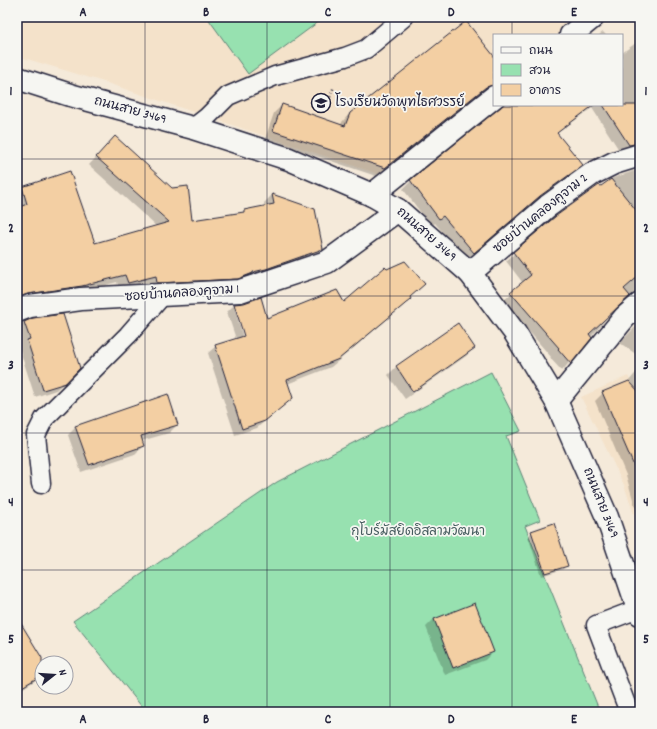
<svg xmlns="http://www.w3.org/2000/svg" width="657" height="729" viewBox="0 0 657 729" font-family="Dekko,'Playpen Sans Thai',sans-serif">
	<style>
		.built { fill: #f4e2ca }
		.green { fill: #97e1b0; stroke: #5c8276 }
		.shadow { fill: #0003; fill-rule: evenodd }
		.building { fill: #f3cfa3; stroke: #22223b }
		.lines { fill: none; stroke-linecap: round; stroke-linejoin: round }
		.lane-casing { stroke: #22223b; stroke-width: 21 }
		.street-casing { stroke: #22223b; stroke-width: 25 }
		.secondary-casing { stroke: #22223b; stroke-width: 25 }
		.path { stroke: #22223b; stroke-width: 2.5; stroke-dasharray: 1 3; stroke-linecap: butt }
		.lane { stroke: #f6f6f2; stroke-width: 18 }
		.street { stroke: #f6f6f2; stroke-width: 22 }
		.secondary { stroke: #f6f6f2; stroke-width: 22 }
		.grid { fill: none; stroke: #22223b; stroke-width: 1; stroke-opacity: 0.55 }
		.labels { text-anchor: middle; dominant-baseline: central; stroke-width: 3.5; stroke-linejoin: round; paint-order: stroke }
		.poi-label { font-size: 13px; fill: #22223b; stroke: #f6f6f2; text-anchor: start }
		.street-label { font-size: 13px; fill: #22223b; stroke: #f6f6f2 }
		.park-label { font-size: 13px; fill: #455b5e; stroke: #f6f6f2 }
		.neatline { fill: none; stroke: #22223b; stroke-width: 1.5 }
		.grid-label { font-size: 13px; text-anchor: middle; font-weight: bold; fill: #22223b }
	</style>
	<rect width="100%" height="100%" fill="#f5eada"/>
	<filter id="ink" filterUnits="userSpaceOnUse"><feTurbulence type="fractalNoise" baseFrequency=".025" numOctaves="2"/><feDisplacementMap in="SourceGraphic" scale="8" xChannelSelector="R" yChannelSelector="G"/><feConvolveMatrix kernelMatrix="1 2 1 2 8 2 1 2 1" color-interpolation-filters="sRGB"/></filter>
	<g filter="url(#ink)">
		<path class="built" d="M17,17H583L561,35H494V88L384,176L107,83L17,56Z
			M628,376L640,400V532L624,485L581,397Z"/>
		<path class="green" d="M207,17H325L248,74Z
			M491,372L521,431L506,436L540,520L525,526L600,712H146L73,621L277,482Z"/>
		<path class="shadow" d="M603,32L606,35H599Z
			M640,40V153H621L592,108L556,134L582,165L574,173L531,204L466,260L435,223L431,226L403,189L411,181L498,111L499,105H622V53Z
			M494,58V96L484,92L477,95L376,176L265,139L274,113L282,105L341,125L342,122L350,113Z
			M107,146L191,221L242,214L244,211L265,207L264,203L272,195L314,209L322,249L314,257L246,279L149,290V283L120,291L117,282L73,294L17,302V190L70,172L94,245L157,227L89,165Z
			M640,169V303L635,300H628L623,302L612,312L562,371L550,358L551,357L503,301L523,283L506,261L556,217L601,187L611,179L619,176Z
			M409,298L410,299L403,306L331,367L287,384L292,398L257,428L235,435L208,353L216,346L236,339L227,312L234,305L244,304L267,319L344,303ZM235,310H237L246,340L244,341Z
			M33,319L79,368L56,390L35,397L17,341V329L22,323Z
			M640,322V357L620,343Z
			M457,324L474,348L466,356L405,399L388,375L396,367Z
			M640,368V524L626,475L595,401L603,393L628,382Z
			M177,425L169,433L141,441L143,446L135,454L81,472L68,435L76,427Z
			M532,532L567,565L563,569L541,576L528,536Z
			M434,619L493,652L485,660L445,675L426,627Z
			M17,622L25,632L44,663H42V676L17,692Z"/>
		<path class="building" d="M466,21L494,56V85L486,87L385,168L273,131L282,104L345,126L350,113Z
			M503,105H594L557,133L583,165L540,196L474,253L443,216L439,219L410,180Z
			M603,105H640V143L629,145Z
			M115,136L172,188L188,186L192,220L244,212V210L274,204L272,194L315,209L323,249L266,269L253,272V273L238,279L157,283L156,276L128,283L125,275L82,286L28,294L17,298V208L27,204L22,187L70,171L95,243L169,222L96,157Z
			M611,179L640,215V275L624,289L630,296L589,334L592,338L571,364L558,349L559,348L510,292L531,275L513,252L556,216L599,185L601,186Z
			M405,261L425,284L410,297L411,299L339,359L287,380L293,398L265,421L242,429L215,345L244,336L234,304L244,303L261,297L267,318L337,290L344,302L385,267L387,269Z
			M63,314L80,368L66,383L43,390L27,340L30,339L24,322L33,318Z
			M458,323L475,348L413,392L396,366Z
			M629,381L640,393V480L602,392Z
			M168,394L178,425L141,436L144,446L89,465L75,426Z
			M554,523L568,566L545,573L531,531Z
			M475,603L494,652L453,668L434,619Z
			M17,617L42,658V675L17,690Z"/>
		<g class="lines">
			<defs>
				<path id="lane" d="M193,128L207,117L228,96L275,76L345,57L366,49L404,17
					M41,484L36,435L44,419L128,335L162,296
					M629,712L596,625L638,609"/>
				<path id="street" d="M571,35L593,17
					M372,195L494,97
					M470,273L548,206L592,174L614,163L640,155
					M17,311L30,306L81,299L240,291L327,262L398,210
					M556,401L625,317L640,304"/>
				<path id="secondary" d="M17,78L70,95L193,128L289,159L372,195L398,210L470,273L515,333L556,401L607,517L640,614"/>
			</defs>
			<use href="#lane" class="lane-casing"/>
			<use href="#street" class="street-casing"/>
			<use href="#secondary" class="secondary-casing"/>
			<path class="path" d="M329,101L334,86"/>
			<use href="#lane" class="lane"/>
			<use href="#street" class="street"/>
			<use href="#secondary" class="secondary"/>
		</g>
	</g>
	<path class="grid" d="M145,17V712M267,17V712M390,17V712M512,17V35M512,105V712M17,159H640M17,296H640M17,433H640M17,570H640"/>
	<defs>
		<symbol id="school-ring" viewBox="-11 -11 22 22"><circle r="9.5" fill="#f6f6f2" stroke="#22223b" stroke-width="1.5"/><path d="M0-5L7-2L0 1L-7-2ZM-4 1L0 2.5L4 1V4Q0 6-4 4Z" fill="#22223b"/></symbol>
	</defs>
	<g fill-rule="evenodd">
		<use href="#school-ring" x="310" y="92" width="22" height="22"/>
	</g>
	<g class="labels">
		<g class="poi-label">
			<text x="335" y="103">โรงเรียนวัดพุทไธศวรรย์</text>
		</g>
		<g class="street-label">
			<text transform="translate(130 111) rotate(15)">ถนนสาย 3469</text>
			<text transform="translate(541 214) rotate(-39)">ซอยบ้านคลองคูจาม 2</text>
			<text transform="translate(426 235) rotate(41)">ถนนสาย 3469</text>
			<text transform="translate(182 294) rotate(-4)">ซอยบ้านคลองคูจาม 1</text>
			<text transform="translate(600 503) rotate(68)">ถนนสาย 3469</text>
		</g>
		<g class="park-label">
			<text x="418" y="532">กุโบร์มัสยิดอิสลามวัฒนา</text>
		</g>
	</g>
	<rect width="657" height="729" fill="none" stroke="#f6f6f2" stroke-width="44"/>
	<rect x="493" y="34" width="130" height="72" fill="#f6f6f2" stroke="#a1a1a9"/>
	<rect x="501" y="47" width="20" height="6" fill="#f6f6f2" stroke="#a1a1a9"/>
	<text x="529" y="54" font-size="12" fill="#22223b">ถนน</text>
	<rect x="501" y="64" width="20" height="12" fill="#97e1b0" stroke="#a1a1a9"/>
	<text x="529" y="74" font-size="12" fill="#22223b">สวน</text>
	<rect x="501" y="84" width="20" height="12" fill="#f3cfa3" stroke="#a1a1a9"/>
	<text x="529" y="94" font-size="12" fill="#22223b">อาคาร</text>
	<g transform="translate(54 675) rotate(73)"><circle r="19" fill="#f6f6f2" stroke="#a1a1a9"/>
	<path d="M0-3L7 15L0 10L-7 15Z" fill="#22223b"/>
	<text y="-6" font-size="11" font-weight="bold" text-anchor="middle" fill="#22223b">N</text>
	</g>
	<rect x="22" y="22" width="613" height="685" class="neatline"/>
	<g class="grid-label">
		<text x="83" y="16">A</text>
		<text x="206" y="16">B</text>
		<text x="328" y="16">C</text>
		<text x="451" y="16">D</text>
		<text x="574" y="16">E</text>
		<text x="11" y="95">1</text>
		<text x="646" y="95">1</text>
		<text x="11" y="232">2</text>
		<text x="646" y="232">2</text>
		<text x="11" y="369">3</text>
		<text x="646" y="369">3</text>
		<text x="11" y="506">4</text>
		<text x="646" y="506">4</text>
		<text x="11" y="643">5</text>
		<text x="646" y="643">5</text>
		<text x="83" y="723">A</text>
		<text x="206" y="723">B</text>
		<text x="328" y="723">C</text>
		<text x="451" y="723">D</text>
		<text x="574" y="723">E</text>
	</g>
</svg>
